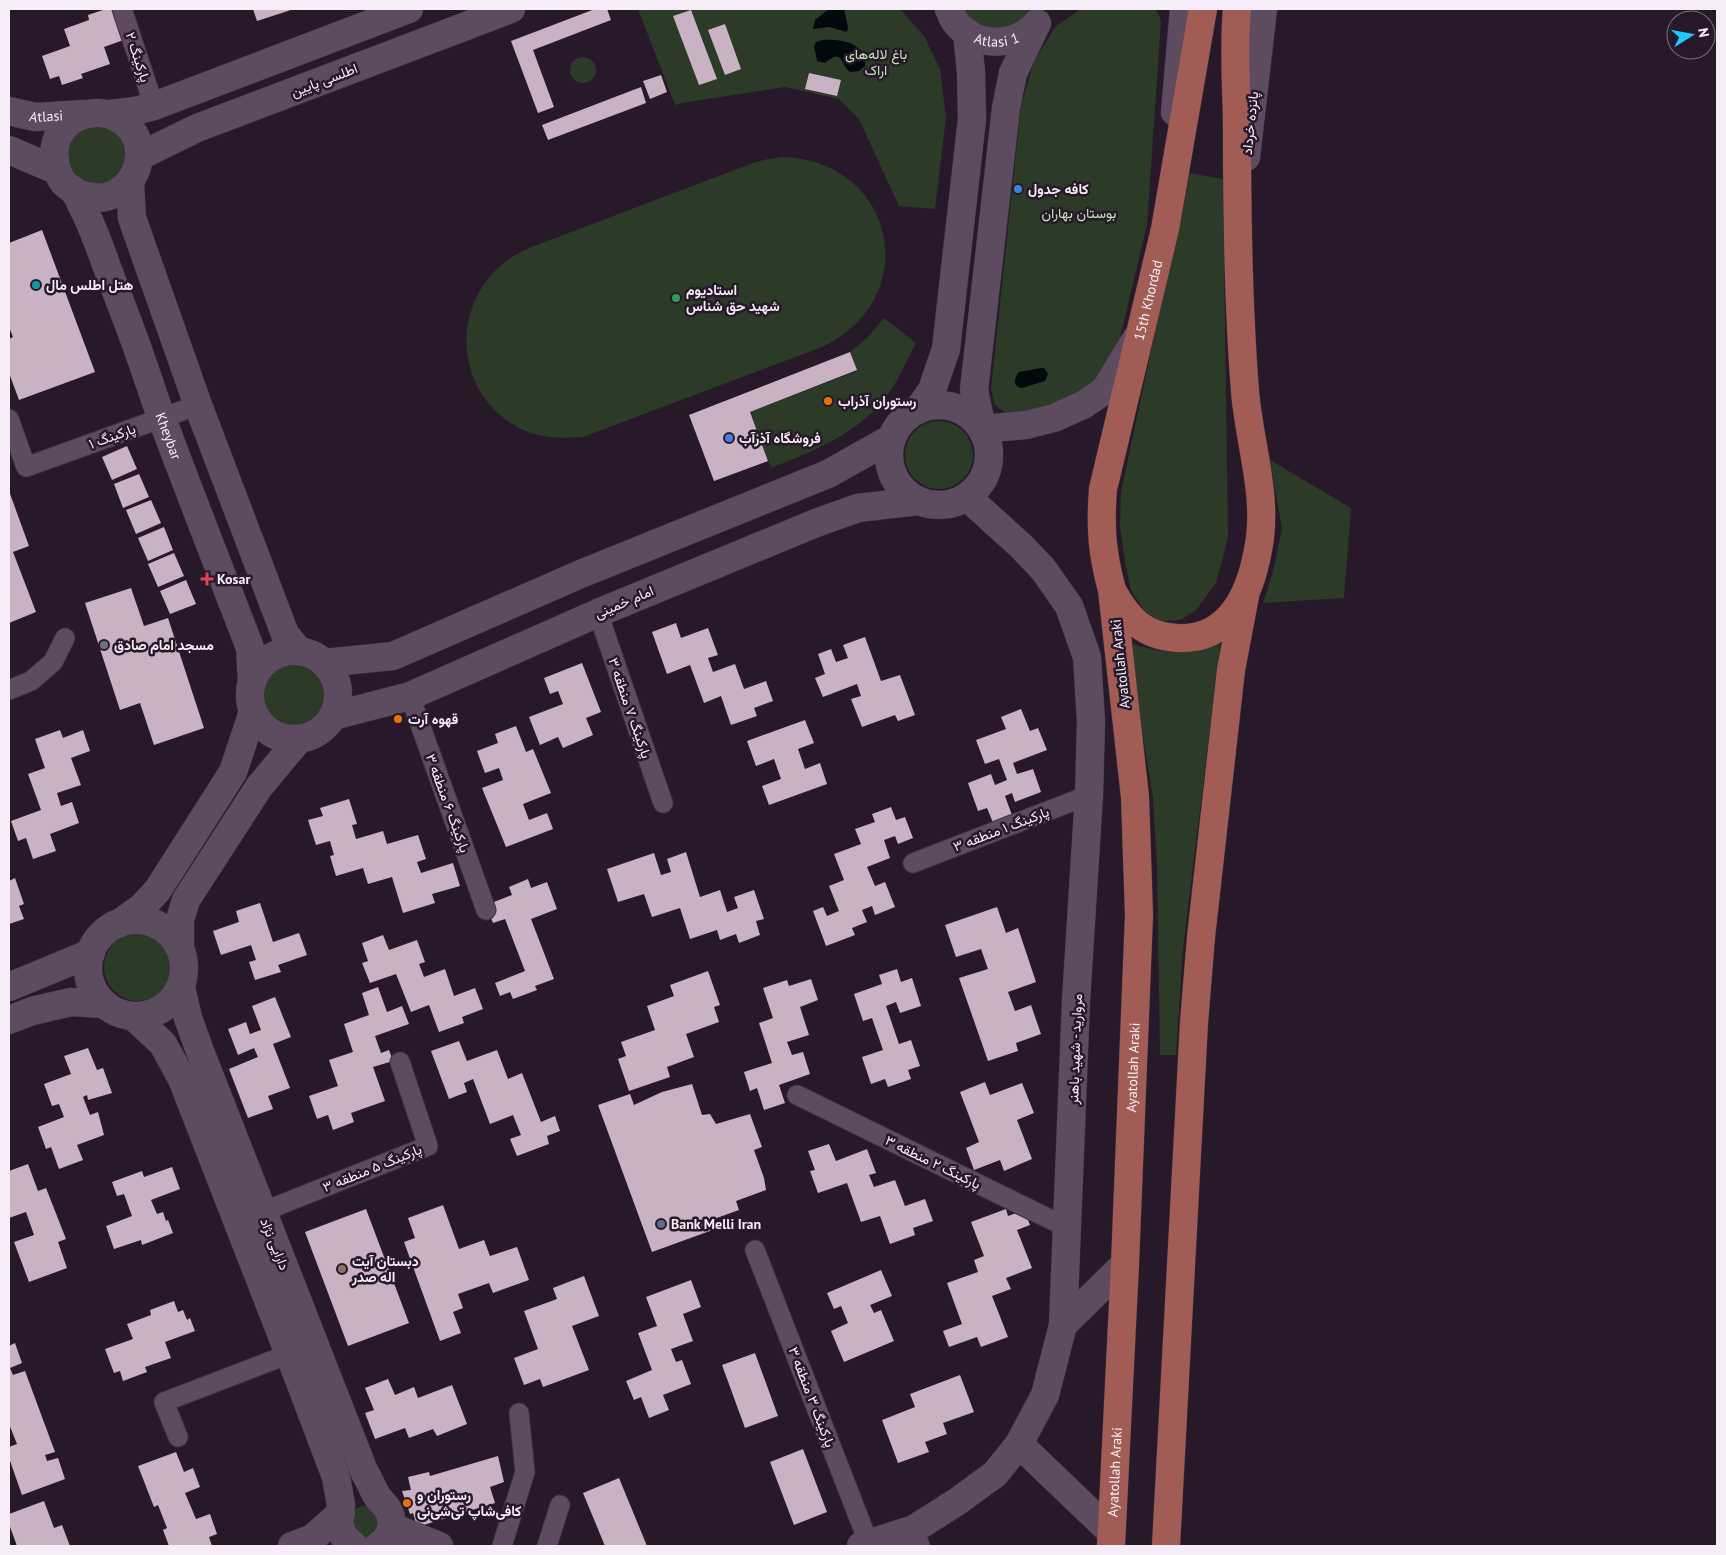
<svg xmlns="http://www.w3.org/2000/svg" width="1726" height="1555" viewBox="0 0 1726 1555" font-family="'PT Sans',Vazirmatn,sans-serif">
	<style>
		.green { fill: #2b3b27 }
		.water { fill: #00090b }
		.building { fill: #cab2c5 }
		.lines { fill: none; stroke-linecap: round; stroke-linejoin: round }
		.street-casing { stroke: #3e3340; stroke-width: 21 }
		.secondary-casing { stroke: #3e3340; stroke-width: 29 }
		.primary-casing { stroke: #3e3340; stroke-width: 29 }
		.street { stroke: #5d4c5f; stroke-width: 19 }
		.secondary { stroke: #5d4c5f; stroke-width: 28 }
		.primary { stroke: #a15d55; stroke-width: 28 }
		.shop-dot { fill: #3f7fe0; stroke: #28192a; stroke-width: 2 }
		.culture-dot { fill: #0f9aa8; stroke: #28192a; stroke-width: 2 }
		.leisure-dot { fill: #2e9e5b; stroke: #28192a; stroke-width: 2 }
		.food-dot { fill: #e8710a; stroke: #28192a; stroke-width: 2 }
		.health-dot { fill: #e0444e; stroke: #28192a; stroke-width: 2 }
		.worship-dot { fill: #6b7280; stroke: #28192a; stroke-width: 2 }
		.service-dot { fill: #5c6f8a; stroke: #28192a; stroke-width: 2 }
		.education-dot { fill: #8d6e63; stroke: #28192a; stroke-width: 2 }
		.labels { text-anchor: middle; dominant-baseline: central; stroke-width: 5; stroke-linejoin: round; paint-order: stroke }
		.street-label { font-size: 14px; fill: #f7edf9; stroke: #28192a }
		.park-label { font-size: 14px; fill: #c1e7b7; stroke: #28192a }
		.poi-label { font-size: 14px; font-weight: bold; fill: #f7edf9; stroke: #28192a; text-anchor: start }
	</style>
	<rect width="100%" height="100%" fill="#28192a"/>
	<path class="green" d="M638,9H900L924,36L940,69L946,118L935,209L899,206L859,119L839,99L785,87L682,103L675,105Z
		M960,9H1032L1025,19L1007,30L976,26Z
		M1081,9H1156L1161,20L1147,225L1112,371L1087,398L1009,415L995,405L991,389L1021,106L1034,61L1056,26Z
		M570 70a13 13 0 1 1 26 0a13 13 0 1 1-26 0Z
		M104,124L127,143L128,164L106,186L85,184L70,170L67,160L70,141L84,127Z
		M784,157C897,162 924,299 822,347L583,437C561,439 539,438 519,428C457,395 449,312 500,266C508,258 519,253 529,248L753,163L768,159Z
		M1189,173L1223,179L1228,538L1216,583L1196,610L1180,620L1161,621L1145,612L1131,590L1125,562L1120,526L1121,492Z
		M884,318L916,343C905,364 895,389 878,406C850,437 809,453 771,468L750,412L857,371L850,352L868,337Z
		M905 455a34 34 0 1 1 68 0a34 34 0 1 1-68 0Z
		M1270,460L1351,508L1344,598L1263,603L1273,572L1282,529Z
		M1221,638L1183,949L1176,1055H1160L1157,866L1153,798L1128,643C1151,649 1176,657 1199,649C1207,646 1214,642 1221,638Z
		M261 696a32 32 0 1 1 64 0a32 32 0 1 1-64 0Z
		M104 967a34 34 0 1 1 68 0a34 34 0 1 1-68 0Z
		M365,1505L371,1507L382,1524L369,1539L359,1538L349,1519L355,1509Z"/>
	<path class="water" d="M829,9H844L848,27L847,32L829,27L813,29L815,20Z
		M822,40C840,39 867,42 865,66L859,71L850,72C839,62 843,48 825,63L817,61L814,46L816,42Z
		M1041,368H1044L1048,374L1045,381L1022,388C1012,387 1014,378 1019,372Z"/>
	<path class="building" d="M106,9H112L115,17L132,37L104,47L110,64L81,74L83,78L62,85L59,76L50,79L42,56L70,46L64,29L89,20L88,15Z
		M253,9H294L257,21Z
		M595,9H607L611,20L533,50L554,107L538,113L511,41Z
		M691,10L717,79L699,85L673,16Z
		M725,24L741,69L725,75L708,30Z
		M809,73L841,80L837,96L805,89Z
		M661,75L667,92L650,99L643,81Z
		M641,87L646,103L548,140L542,125Z
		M42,230L95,372L19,400L9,373V339L13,337L9,327V243Z
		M850,352L857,370L750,412L768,461L714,481L689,415Z
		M127,446L137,469L112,480L102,457Z
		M139,474L149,497L123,508L114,484Z
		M9,491L29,546L13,552L36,612L9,623Z
		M151,500L161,523L136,534L126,510Z
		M164,527L173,550L148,561L138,538Z
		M174,553L184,576L158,587L148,564Z
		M186,580L196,604L170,614L160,591Z
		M131,588L144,626L168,618L204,728L154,745L140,703L120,710L85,603Z
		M676,623L681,638L708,628L718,655L708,658L713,672L735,664L744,689L766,681L773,701L754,708L757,716L731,725L721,696L704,703L690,665L667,674L652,632Z
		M865,637L881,681L900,675L915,715L898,721L895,715L862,727L851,699L861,696L857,684L823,697L815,678L825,674L818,654L831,649L836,662L848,658L843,645Z
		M582,663L601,712L586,718L593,735L563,748L558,737L540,745L529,717L563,704L558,691L550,694L544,678Z
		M1021,709L1030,731L1038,728L1047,750L1013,763L1017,774L1033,769L1041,792L1015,802L1012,793L1005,796L1013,818L994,825L987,808L978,811L968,783L991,774L995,785L1007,780L999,759L985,764L976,740L1006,729L1001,717Z
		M805,720L814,743L798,749L805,769L820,763L827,784L769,805L762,786L781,779L774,759L756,766L747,741Z
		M516,726L526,752L533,749L551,793L523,804L529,820L547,813L553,829L506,847L482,788L503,780L499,768L485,773L477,751L498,743L495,734Z
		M60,730L63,738L83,730L90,751L71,758L81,785L57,793L61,806L72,802L79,823L50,834L56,851L33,859L26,838L18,841L11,821L41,810L28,774L45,768L35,739Z
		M349,799L357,824L352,825L356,839L383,831L387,844L418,835L426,859L417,862L421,873L453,863L460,886L432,894L435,903L403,913L392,877L368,884L363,868L336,876L330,856L334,855L330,841L316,845L308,820L323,816L320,808Z
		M891,807L896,820L905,817L913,838L898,844L895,836L884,840L890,858L867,867L875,886L885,882L895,907L875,915L872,906L862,910L867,922L852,928L855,935L826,946L813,911L823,907L827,916L839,911L829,886L844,880L834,854L861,844L855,829L875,822L872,814Z
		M686,852L700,897L720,890L727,912L738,908L734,897L754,890L764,919L756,921L760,935L739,943L736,934L720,940L717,930L690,939L680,908L652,917L644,894L618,902L607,869L654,853L661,875L671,872L667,859Z
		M15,878L24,904L19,906L24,919L9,924V881Z
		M528,879L531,888L547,882L557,909L531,919L554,979L535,986L537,990L513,999L510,992L500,996L495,983L525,971L505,919L493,923L486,905L512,895L509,887Z
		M260,903L273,942L299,933L307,955L278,965L281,972L255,980L249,962L256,960L251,945L221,955L213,931L239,922L236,911Z
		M997,907L1006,933L1018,928L1036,982L1008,992L1015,1011L1031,1005L1041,1034L1016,1043L1018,1051L988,1061L959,978L988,969L981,949L956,957L945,925Z
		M383,935L389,950L417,940L425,962L419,964L424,977L445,969L454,996L475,988L483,1009L462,1017L464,1023L439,1032L429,1005L411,1012L396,974L370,983L362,963L368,961L362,943Z
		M897,969L901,982L912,978L921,1006L900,1013L896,1002L886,1006L899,1044L911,1040L920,1066L908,1070L911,1079L888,1087L885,1079L871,1084L862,1057L883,1050L872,1018L863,1021L854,994L882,984L879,975Z
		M708,971L720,1005L714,1007L719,1022L686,1034L694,1057L667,1067L670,1077L629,1091L618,1059L626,1056L621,1042L655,1030L647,1006L674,996L670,985Z
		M811,979L818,1000L800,1007L809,1035L787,1042L792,1055L803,1052L810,1074L779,1085L785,1103L764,1110L757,1088L750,1091L744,1072L772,1063L759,1023L773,1018L763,988L787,980L789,986Z
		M378,987L387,1012L402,1006L409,1024L375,1036L381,1053L389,1050L393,1061L373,1067L385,1101L351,1113L354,1122L333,1130L328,1115L317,1119L309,1096L338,1086L329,1060L353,1052L344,1024L369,1015L362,993Z
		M275,997L291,1037L273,1044L290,1088L268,1096L273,1109L248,1118L229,1069L258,1057L254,1048L238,1055L228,1029L246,1022L250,1034L261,1030L252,1006Z
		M459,1041L467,1061L497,1050L508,1079L522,1073L541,1122L555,1116L560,1131L547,1136L549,1144L517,1156L510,1139L521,1135L513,1115L490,1124L473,1079L464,1083L467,1092L449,1099L431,1051Z
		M88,1048L97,1070L103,1068L112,1093L88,1100L87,1095L83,1097L90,1115L98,1112L104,1135L77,1145L83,1160L59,1169L51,1147L46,1149L38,1127L64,1117L59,1104L52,1106L44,1084L71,1074L64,1056Z
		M985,1082L990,1095L1022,1083L1034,1113L1017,1120L1032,1159L1004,1171L1000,1160L974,1170L966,1148L979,1142L960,1092Z
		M692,1084L702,1115L710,1114L716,1124L750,1114L762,1147L754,1150L764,1178L766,1190L736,1201L739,1210L714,1219L718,1228L652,1252L598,1105L630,1094L634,1105L662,1092Z
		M829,1144L836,1161L867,1149L876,1173L869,1175L874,1187L895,1180L905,1206L925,1199L933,1221L913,1228L915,1235L890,1244L880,1216L861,1222L847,1183L818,1193L810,1171L815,1170L808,1151Z
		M28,1164L38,1191L46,1188L66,1239L58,1242L67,1268L29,1282L14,1242L34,1235L26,1212L9,1218V1171Z
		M172,1167L180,1189L151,1200L157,1214L163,1212L166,1221L168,1220L173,1233L142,1245L141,1240L114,1249L106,1226L132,1216L124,1194L117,1196L112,1182L142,1171L144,1177Z
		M443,1205L459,1249L484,1240L490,1256L517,1247L529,1280L493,1293L489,1283L458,1294L463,1308L453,1312L461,1333L440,1341L404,1242L415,1238L408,1218Z
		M366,1209L409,1323L348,1346L305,1232Z
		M1006,1209L1008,1216L1024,1210L1030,1225L1017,1230L1032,1268L1006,1278L1011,1289L992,1296L1008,1337L981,1347L977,1337L949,1347L943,1331L962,1324L947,1283L978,1272L974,1260L984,1256L971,1222Z
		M881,1270L892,1296L870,1305L874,1313L881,1310L894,1341L844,1362L831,1331L848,1323L841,1306L834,1309L827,1293Z
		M584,1276L599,1316L572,1326L589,1370L543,1387L540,1379L524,1385L514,1358L538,1349L524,1311L557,1299L553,1288Z
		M691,1280L701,1307L683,1314L693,1341L671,1349L676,1362L682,1360L691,1384L663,1395L669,1410L649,1418L641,1397L634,1400L626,1381L652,1370L638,1333L657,1326L646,1297Z
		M174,1301L178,1312L183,1310L187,1320L190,1318L195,1331L165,1342L171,1358L145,1367L147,1372L123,1381L120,1371L114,1373L105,1349L133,1339L127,1324L151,1315L150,1310Z
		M15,1343L22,1363L10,1368L13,1375L25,1371L55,1452L45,1455L47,1461L58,1458L65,1479L22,1495L9,1458V1447L17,1444L9,1424V1346Z
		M755,1353L778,1416L745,1428L722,1365Z
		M960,1375L974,1412L943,1423L947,1434L925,1442L929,1452L898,1463L882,1420L915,1407L910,1394Z
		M388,1379L395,1395L414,1387L418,1398L452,1385L467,1424L437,1436L433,1429L409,1438L405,1428L375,1439L365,1413L374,1410L365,1388Z
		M803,1449L827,1512L794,1525L770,1462Z
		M176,1452L184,1472L193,1468L200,1487L185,1493L196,1519L210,1514L217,1534L209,1537L212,1546H169L163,1530L167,1528L158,1505L154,1507L138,1466Z
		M498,1456L504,1482L490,1487L495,1503L417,1527L413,1513L410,1514L402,1491L411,1490L408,1477L429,1472L430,1476Z
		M619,1478L647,1546H605L583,1493Z
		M44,1501L54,1528L62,1525L70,1546H17L9,1524V1514Z"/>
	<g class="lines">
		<defs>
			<path id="street" d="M122,9L154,106
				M9,419L26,467L198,405
				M598,613L663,803
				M9,690L31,681L53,662L65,638
				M410,696L486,910
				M913,863L1089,795
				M797,1095L1068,1228
				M262,1212L428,1146L400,1062
				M755,1250L869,1544
				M178,1437L164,1402L289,1354
				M914,1529L920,1546
				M502,1546L525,1472L519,1413
				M547,1546L560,1505"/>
			<g id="secondary">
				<path id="s1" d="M949,9C961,47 1013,52 1037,23"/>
				<path d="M1036,25L1013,73L1006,108L974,390L982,429L1026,425L1054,418L1083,405L1105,390L1136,339"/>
				<path id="s2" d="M9,111L35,117L84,114"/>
				<path d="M1175,112L1184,9"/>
				<path d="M110,114L135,111L154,106L409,9"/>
				<path d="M9,150L56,170"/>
				<path d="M140,156L197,128L511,9"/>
				<path d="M1246,157L1263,9"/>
				<path d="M130,183L132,218L198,405L285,634L299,651"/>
				<path id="s3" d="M75,193C85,196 95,199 105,197C136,191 151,149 128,126C101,98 49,118 55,159C56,168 58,176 64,183C68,187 73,189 76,193C79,198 81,205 84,210C94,230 101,250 108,270C121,304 134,337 145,370C151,387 156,404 163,421C191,497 221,572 250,648L252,683"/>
				<circle cx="939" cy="455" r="50"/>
				<path d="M918,410L932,390L946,349L972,119L971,72L967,32"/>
				<circle cx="294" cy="695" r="44"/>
				<path d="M324,663L393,656L583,573L828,474L892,438"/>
				<path d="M333,716L410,696L598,613L816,523L858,508L918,501"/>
				<circle cx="136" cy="968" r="48"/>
				<path d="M120,923L141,908L157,891L233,772L253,712"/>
				<path d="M180,947V920L186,900L259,787L299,739"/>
				<path d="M9,987L91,953"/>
				<path d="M181,987L188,1018L200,1051L364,1471C369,1479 372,1488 377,1496C380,1501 384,1504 387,1508C396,1522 391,1538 378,1546"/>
				<path d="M133,1016L163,1044L182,1079L300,1382L336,1477L341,1505L339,1522L341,1531L345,1538L354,1546"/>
				<path d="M9,1020L32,1011L71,1002L104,1004"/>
				<path d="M1063,1325L1125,1264"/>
				<path d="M1019,1444L1111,1532"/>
				<path d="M392,1527L439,1546"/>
				<path d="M292,1546L313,1538L341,1513"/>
				<path d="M861,1546L914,1529L958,1501L995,1474L1019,1444L1045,1395L1063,1325L1076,1001L1089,795L1091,722L1087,657L1069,606L1043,569L1021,546L967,497"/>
			</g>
			<g id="primary">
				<path d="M1113,592C1128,619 1144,636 1177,638C1230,641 1250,594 1258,550C1269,497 1249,443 1245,391C1238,304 1237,218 1237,131C1237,92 1233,47 1237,9"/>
				<path id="s4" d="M1111,1546L1125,1264L1139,915L1135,797L1112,590C1102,553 1100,528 1103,489L1165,229L1203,9"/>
				<path d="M1166,1546L1194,1023L1201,937L1231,670L1245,596"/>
			</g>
		</defs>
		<use href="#street" class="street-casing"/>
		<use href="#secondary" class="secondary-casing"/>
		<use href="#primary" class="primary-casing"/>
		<use href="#street" class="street"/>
		<use href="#secondary" class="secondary"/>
		<use href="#primary" class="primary"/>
	</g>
	<g class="shop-dot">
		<circle cx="1018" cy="189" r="5"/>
		<circle cx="729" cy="438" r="5"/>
	</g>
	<circle class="culture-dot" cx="36" cy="285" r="5"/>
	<circle class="leisure-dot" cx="676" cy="298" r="5"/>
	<g class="food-dot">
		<circle cx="828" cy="401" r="5"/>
		<circle cx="398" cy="719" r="5"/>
		<circle cx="407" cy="1503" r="5"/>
	</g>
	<path class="health-dot" d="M204.5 571.5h5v5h5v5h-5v5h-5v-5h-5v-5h5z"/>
	<circle class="worship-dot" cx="104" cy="645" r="5"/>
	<circle class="service-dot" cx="661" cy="1224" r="5"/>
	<circle class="education-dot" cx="342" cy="1269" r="5"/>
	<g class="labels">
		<g class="street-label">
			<text stroke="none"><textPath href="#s1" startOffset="62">Atlasi 1</textPath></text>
			<text transform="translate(138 57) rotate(72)">پارکینگ ۲</text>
			<text transform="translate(324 80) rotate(-21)">اطلسی پایین</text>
			<text stroke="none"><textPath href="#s2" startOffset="38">Atlasi</textPath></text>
			<text transform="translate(1250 123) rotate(-84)">پانزده خرداد</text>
			<text stroke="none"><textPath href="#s4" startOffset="1254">15th Khordad</textPath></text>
			<text transform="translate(112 436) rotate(-20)">پارکینگ ۱</text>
			<text stroke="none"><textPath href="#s3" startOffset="528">Kheybar</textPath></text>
			<text transform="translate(624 602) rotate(-23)">امام خمینی</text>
			<text transform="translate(1120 664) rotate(-96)">Ayatollah Araki</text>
			<text transform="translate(630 708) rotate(71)">پارکینگ ۷ منطقه ۳</text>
			<text transform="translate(448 803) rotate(70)">پارکینگ ۶ منطقه ۳</text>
			<text transform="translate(1001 829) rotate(-21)">پارکینگ ۱ منطقه ۳</text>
			<text transform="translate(1075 1049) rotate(-88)">مروارید - شهید باهنر</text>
			<text stroke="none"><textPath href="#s4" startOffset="479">Ayatollah Araki</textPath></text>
			<text transform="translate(933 1162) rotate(26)">پارکینگ ۲ منطقه ۳</text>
			<text transform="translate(372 1168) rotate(-22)">پارکینگ ۵ منطقه ۳</text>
			<text transform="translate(275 1244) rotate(68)">دارایی نژاد</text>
			<text transform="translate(812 1397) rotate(69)">پارکینگ ۳ منطقه ۳</text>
			<text stroke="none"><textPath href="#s4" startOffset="74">Ayatollah Araki</textPath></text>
		</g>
		<g class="park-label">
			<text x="876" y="54">باغ لاله‌های<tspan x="876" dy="16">اراک</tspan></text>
			<text x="1079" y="213">بوستان بهاران</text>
		</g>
		<g class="poi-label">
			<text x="1028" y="189">کافه جدول</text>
			<text x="46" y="285">هتل اطلس مال</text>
			<text x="686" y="290">استادیوم<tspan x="686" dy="16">شهید حق شناس</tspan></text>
			<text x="838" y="401">رستوران آذراب</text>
			<text x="739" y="438">فروشگاه آذرآب</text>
			<text x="217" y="579">Kosar</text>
			<text x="114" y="645">مسجد امام صادق</text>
			<text x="408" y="719">قهوه آرت</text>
			<text x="671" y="1224">Bank Melli Iran</text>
			<text x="352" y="1261">دبستان آیت<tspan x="352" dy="16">اله صدر</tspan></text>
			<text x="417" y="1495">رستوران و<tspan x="417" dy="16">کافی‌شاپ تی‌شی‌نی</tspan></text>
		</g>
	</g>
	<rect width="1726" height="1555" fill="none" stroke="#f7edf9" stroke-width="20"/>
	<g transform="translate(1691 35) rotate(79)"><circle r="24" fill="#28192a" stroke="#7b6e7d"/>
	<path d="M0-4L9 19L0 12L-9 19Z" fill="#20c9fd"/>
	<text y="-8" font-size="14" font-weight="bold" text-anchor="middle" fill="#f7edf9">N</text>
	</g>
</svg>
